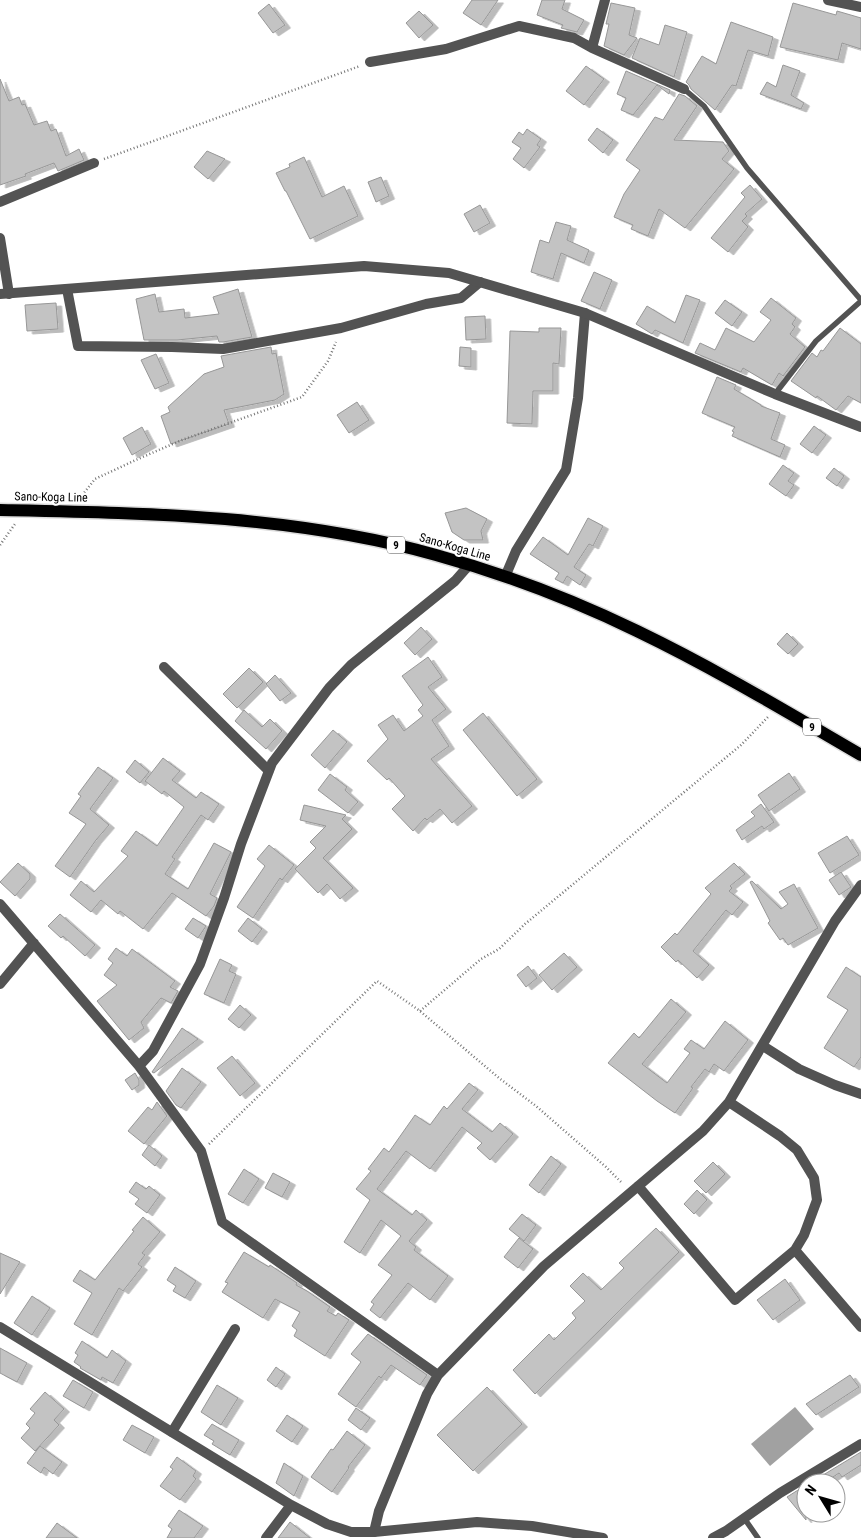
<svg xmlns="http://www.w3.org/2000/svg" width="861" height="1538" viewBox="0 0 861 1538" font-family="'Roboto Condensed',sans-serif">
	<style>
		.water { fill: #a1a1a1 }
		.building { fill: #c3c3c3; stroke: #979797; filter: url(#shadow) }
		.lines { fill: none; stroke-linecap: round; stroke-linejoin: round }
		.primary-casing { stroke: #dbdbdb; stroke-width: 15 }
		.path { stroke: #757575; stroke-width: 2.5; stroke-dasharray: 1 2.5; stroke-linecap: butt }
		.service { stroke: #535353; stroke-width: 5.5 }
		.minor { stroke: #535353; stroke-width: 10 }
		.tertiary { stroke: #535353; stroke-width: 10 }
		.primary { stroke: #000; stroke-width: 12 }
		.labels { text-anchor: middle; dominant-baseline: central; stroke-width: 4.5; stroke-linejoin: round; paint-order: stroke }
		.shield { fill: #fff; stroke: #4c4c4c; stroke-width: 1 }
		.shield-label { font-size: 11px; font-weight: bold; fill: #000 }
		.street-label { font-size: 12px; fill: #000; stroke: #fff }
	</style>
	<defs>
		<filter id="shadow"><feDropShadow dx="5.5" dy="3" stdDeviation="0" flood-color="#0004"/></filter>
	</defs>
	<rect width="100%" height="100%" fill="#fff"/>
	<path class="water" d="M795,1407L814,1429L770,1466L751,1444Z"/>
	<path class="building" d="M472,0H498L481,25L463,13Z
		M542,0H565L562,9L584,20L577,32L561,28L563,25L537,15Z
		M611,3L635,8L629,35L637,38L624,55L604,46L609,24H606Z
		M793,3L836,15L837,11L861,18V49L842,43L838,60L780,47Z
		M269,4L285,25L273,33L258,13Z
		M419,11L433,25L419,38L406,23Z
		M731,22L773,37L768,56L748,50L736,86L732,85L715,110L691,89L689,85L686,82L702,56L716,64Z
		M665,25L687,32L674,77L632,58L640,38L659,45Z
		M783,65L800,71L791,95L804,103L801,109L760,94L767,82L776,87Z
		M586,66L604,79L584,105L566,91Z
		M626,71L670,90L669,94L657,85L633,115L621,110L626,98L617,94Z
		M0,79L9,101L19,97L22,105L25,104L34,125L47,121L51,131L56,129L66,156L79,149L84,160L58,171L54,163L25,174L26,176L0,185Z
		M679,94L685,96L697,106L674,140L723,142L729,151L722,159L734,169L685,228L659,209L648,236L631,229L633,225L614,217L624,194L640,170L626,160L655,117L663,120Z
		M597,128L613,140L603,153L588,140Z
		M527,129L541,139L537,145L540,147L524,168L513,159L521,148L512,142L519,132L523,135Z
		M207,151L225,159L208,179L194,167Z
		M304,157L322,197L344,186L358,216L310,239L286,191H285L276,173L290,167L289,164Z
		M381,177L389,196L376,202L368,182Z
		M750,185L762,199L745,214L747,216L742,221L748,227L728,252L711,238L745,197L741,193Z
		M480,205L490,223L474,232L464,214Z
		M556,222L571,226L567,240L589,250L584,263L561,253L553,279L531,272L540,240L549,243Z
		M594,272L612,280L600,309L581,301Z
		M238,289L252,337L223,342H219L217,336L177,340H144L136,299L155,294L159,312L184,309L185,318L219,314L213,297Z
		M686,295L700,300L683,343L655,330L652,334L636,324L647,306L675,323Z
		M771,298L796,318L792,324L795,327L790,334L805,347L783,376L779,373L772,385L743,368L741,372L695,353L700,343L715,350L726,328L754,342L771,320L760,312Z
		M725,300L742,312L732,326L715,313Z
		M56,303L58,329L27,331L25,305Z
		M485,316L486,339L466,340L465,317Z
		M539,328H561L559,364L553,363V391H533L532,424L507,423L510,331L539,332Z
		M840,328L861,344V403L848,396L836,410L817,396L816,398L791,381L812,353L817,357L821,350L823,351Z
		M271,347L272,354L276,353L284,394L275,400L224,410L229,424L171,444L161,416L170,412L168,407L204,374L224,367L221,356Z
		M460,347L471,348V367L459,366Z
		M156,354L169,383L155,389L141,360Z
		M717,377L736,385L734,389L761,405V406L780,413L771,439L785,445L780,457L732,436L734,432L732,431L735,427L702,413Z
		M357,402L369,420L349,433L337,415Z
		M814,426L826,435L812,453L800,444Z
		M142,427L151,444L132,455L123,438Z
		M783,465L794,473L788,481L794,485L786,496L769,484Z
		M834,468L844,476L837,486L826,478Z
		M466,508L487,519L481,531L483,540H464L452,532L445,513Z
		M588,518L603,526L593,546L589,544L574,567L586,575L580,585L567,576L563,583L555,579L559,573L530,554L543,537L568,555Z
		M421,627L432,639L415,655L404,643Z
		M787,633L798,644L788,654L777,644Z
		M428,657L442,677L428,687L446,709L432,720L449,746L431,759L472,806L452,823L440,809L427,820L425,818L413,831L392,809L405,796L389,778L387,780L367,761L388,739L378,725L393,715L404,731L423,716L418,710L423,705L402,676Z
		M249,668L263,682L237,708L223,694Z
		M275,675L291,693L280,701L266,684Z
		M244,710L262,727L270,719L282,731L266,749L235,721Z
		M483,713L537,779L517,796L463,730Z
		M333,730L347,742L325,768L311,755Z
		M163,758L180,771L172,780L196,798L201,792L219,804L208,820L201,815L172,857L175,859L165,874L188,889L214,843L231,852L210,894L217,898L214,906L206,916L172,893L143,929L120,911L118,914L101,900L91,912L70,895L81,881L94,892L128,856L121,851L136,831L157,846L184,807L164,791L162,794L145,781Z
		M135,760L149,772L140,783L126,772Z
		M98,767L113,778L90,809L109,825L96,840L70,877L55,866L86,824L69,813L81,796L78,794Z
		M789,773L800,789L769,811L758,795Z
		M330,774L347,787L345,790L358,802L348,813L318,790Z
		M761,804L774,822L764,829L762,826L742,840L736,830L755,816L751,812Z
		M304,805L346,815L342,819L352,829L323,858L353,888L340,899L327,884L318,893L295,869L316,848L310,842L326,826L300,820Z
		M847,836L859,855L830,873L818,853Z
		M269,845L294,865L282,880L280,878L253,918L237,907L265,866L257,859Z
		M18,863L30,874V879L15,896L0,882Z
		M734,863L745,874L730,886L732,888L729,891L743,902L732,915L726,910L693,951L709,965L697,978L678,960L676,962L661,947L675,933L677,935L711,894L705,888Z
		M841,872L851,887L839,895L829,880Z
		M752,881L781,909L788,904L779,892L794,884L818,928L788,945L783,938L780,940L768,923L770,921L750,882Z
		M60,914L95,945L85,956L63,936L61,938L48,926Z
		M193,918L206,926L198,938L185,929Z
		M248,918L262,929L252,942L238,931Z
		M116,948L127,956L132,949L175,981L170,987L178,991L171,1003L161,998L141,1022L144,1028L129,1040L97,1001L117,985L104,975L113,963L108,959Z
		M564,953L577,967L552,990L539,975Z
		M220,959L232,965L229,971L236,974L224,1003L204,994Z
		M528,966L537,978L526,987L517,975Z
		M846,967L861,977V1057L854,1067L824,1048L848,1010L827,997Z
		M671,999L686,1012L642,1064L667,1083L690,1053L684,1049L691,1040L704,1049L725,1021L748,1040L724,1071L714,1064L709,1072L705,1069L691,1087L693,1088L675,1113L657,1101L608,1063L634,1033L639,1038Z
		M240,1005L251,1015L239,1028L228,1019Z
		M182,1028L198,1039L154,1073L152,1072Z
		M232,1056L255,1083L240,1096L217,1068Z
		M182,1068L201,1082L181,1108L176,1105L166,1091Z
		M135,1073L139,1080V1085L132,1090L125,1080Z
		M469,1083L478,1090L462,1109L492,1132L500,1123L513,1134L490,1160L477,1148L482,1143L462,1127L430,1169L406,1151L377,1189L412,1215L416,1210L427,1220L409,1241L416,1247L414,1250L448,1276L430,1300L408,1283L380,1318L370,1310L374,1304L371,1302L392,1275L378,1265L401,1236L381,1220L360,1253L344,1242L370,1200L356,1189L371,1171L368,1169L384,1148L389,1152L415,1115L430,1125L444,1106L447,1109Z
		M157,1102L167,1116L144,1144L128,1131L148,1107L152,1110Z
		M149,1145L162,1156L155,1166L142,1155Z
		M551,1156L561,1164L539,1193L529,1185Z
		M713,1162L725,1174L706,1193L694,1181Z
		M244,1169L259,1179L243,1203L228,1194Z
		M273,1173L290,1182L282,1197L265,1188Z
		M136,1182L146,1189L149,1186L160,1195L147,1213L135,1204L139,1199L129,1192Z
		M697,1190L707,1200L694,1214L684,1204Z
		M522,1214L536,1225L524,1241L509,1229Z
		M143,1217L160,1232L142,1253L145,1255L138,1264L142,1267L123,1291L119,1288L92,1335L74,1324L92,1293L73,1281L80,1270L95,1280L134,1231L132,1230Z
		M656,1228L679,1252L535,1394L513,1370L549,1334L554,1340L576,1318L572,1313L585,1301L570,1286L583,1273L601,1290L624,1268L619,1263Z
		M519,1238L533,1249L518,1268L504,1257Z
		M244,1252L269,1267L270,1265L297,1283L296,1285L307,1291L330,1307L327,1311L336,1316L338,1313L349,1320L325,1356L294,1336L297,1330L292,1326L300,1312L275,1299L263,1318L222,1292L228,1283L225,1282Z
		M0,1253L20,1262L0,1294Z
		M175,1267L196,1281L185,1298L173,1291L176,1286L167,1280Z
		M785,1279L800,1300L773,1320L757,1300Z
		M32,1296L50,1308L32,1335L14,1323Z
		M368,1334L427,1375L420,1385L391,1365L381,1378L379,1376L356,1407L338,1394L361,1362L351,1354Z
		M82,1341L107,1358L112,1350L126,1361L113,1383L102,1377L101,1380L80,1368L81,1367L74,1362L78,1355L75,1353Z
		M0,1348L27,1363L17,1382L0,1373Z
		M276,1367L285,1374L276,1387L267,1380Z
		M850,1375L859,1387L816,1415L806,1404Z
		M73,1380L93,1392L84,1408L63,1396Z
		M217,1385L238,1398L221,1425L201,1412Z
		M487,1387L522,1424L473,1471L437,1435Z
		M45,1392L64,1409L54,1420L59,1425L35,1451L21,1438L30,1428L26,1424L35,1413L30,1409Z
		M356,1408L370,1418L361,1430L348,1420Z
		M287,1415L303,1426L292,1442L276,1431Z
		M212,1424L239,1440L230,1455L212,1444L214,1441L204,1435Z
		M132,1425L154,1437L145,1453L123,1440Z
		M347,1431L365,1445L348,1467L349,1468L332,1492L311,1477L331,1449L333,1450Z
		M40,1446L62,1462L53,1474L44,1467L41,1473L27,1463Z
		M861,1452V1465L842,1477L839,1473L830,1479L833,1483H810Z
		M177,1457L196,1471L193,1476L196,1479L180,1500L160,1486L173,1469L170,1467Z
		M284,1463L303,1476L294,1496L276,1483Z
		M806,1485V1520L787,1497Z
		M179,1510L203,1526L194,1538H167L172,1529L168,1526Z
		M290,1522L310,1538H278Z
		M57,1523L77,1538H46Z"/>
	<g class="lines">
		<defs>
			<path id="primary" d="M0,510C146,513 294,515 436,555C505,574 573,600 637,631C714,668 787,712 861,755"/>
		</defs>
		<use href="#primary" class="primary-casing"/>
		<path class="path" d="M104,159L360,66
			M80,498L95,479L138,459L182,440L302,397L328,361L336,342
			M0,545L15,524
			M420,1011L481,959L499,949L525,924L741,745L768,717
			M209,1144L377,981L420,1011L499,1078L536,1106L606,1167L622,1183"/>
		<path class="service" d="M684,89L704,106L747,168L861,300
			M775,394L816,341L861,301
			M744,1518L758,1538"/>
		<path class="minor" d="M828,0L861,7
			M592,48L605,0
			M370,62L446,49L519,26L574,38L592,48L684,89
			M0,202L94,163
			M0,238L9,294
			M67,289L78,346L172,347L223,349L341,328L426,304L461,298L480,282
			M505,577L516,551L566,470L578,398L585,313
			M164,667L269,771
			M0,904L139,1066L201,1151L222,1222L438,1375
			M0,984L34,943
			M763,1046L799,1069L835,1085L861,1094
			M139,1066L153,1051L200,964L224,898L241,844L272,763L329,688L351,665L455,581L469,565
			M638,1186L735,1300L795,1250L804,1235L817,1200L814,1178L797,1150L780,1136L729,1102
			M795,1250L861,1327
			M172,1432L235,1329
			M374,1532L379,1511L427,1394L438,1375L544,1266L703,1131L729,1102L835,921L861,885"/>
		<path class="tertiary" d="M0,294L364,266L449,273L585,313L775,394L861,427
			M0,1327L291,1505L327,1524L351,1532H374L477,1522L532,1526L603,1538
			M266,1538L291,1505
			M713,1538L726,1531L780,1493L861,1444"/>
		<use href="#primary" class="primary"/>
	</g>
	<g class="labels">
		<g class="shield">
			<rect x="387" y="536.5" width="18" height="17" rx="4"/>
			<rect x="803" y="718.5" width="18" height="17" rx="4"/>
		</g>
		<g class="shield-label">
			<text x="396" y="545">9</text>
			<text x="812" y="727">9</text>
		</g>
		<g class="street-label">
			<text transform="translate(51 497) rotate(1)">Sano-Koga Line</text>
			<text transform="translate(455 547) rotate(16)">Sano-Koga Line</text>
		</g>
	</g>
	<g transform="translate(821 1498) rotate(307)"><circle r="24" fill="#ffffff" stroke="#999999"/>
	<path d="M0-4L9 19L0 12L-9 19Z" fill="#000000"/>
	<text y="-8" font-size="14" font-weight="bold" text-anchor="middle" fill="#000000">N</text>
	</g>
</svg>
